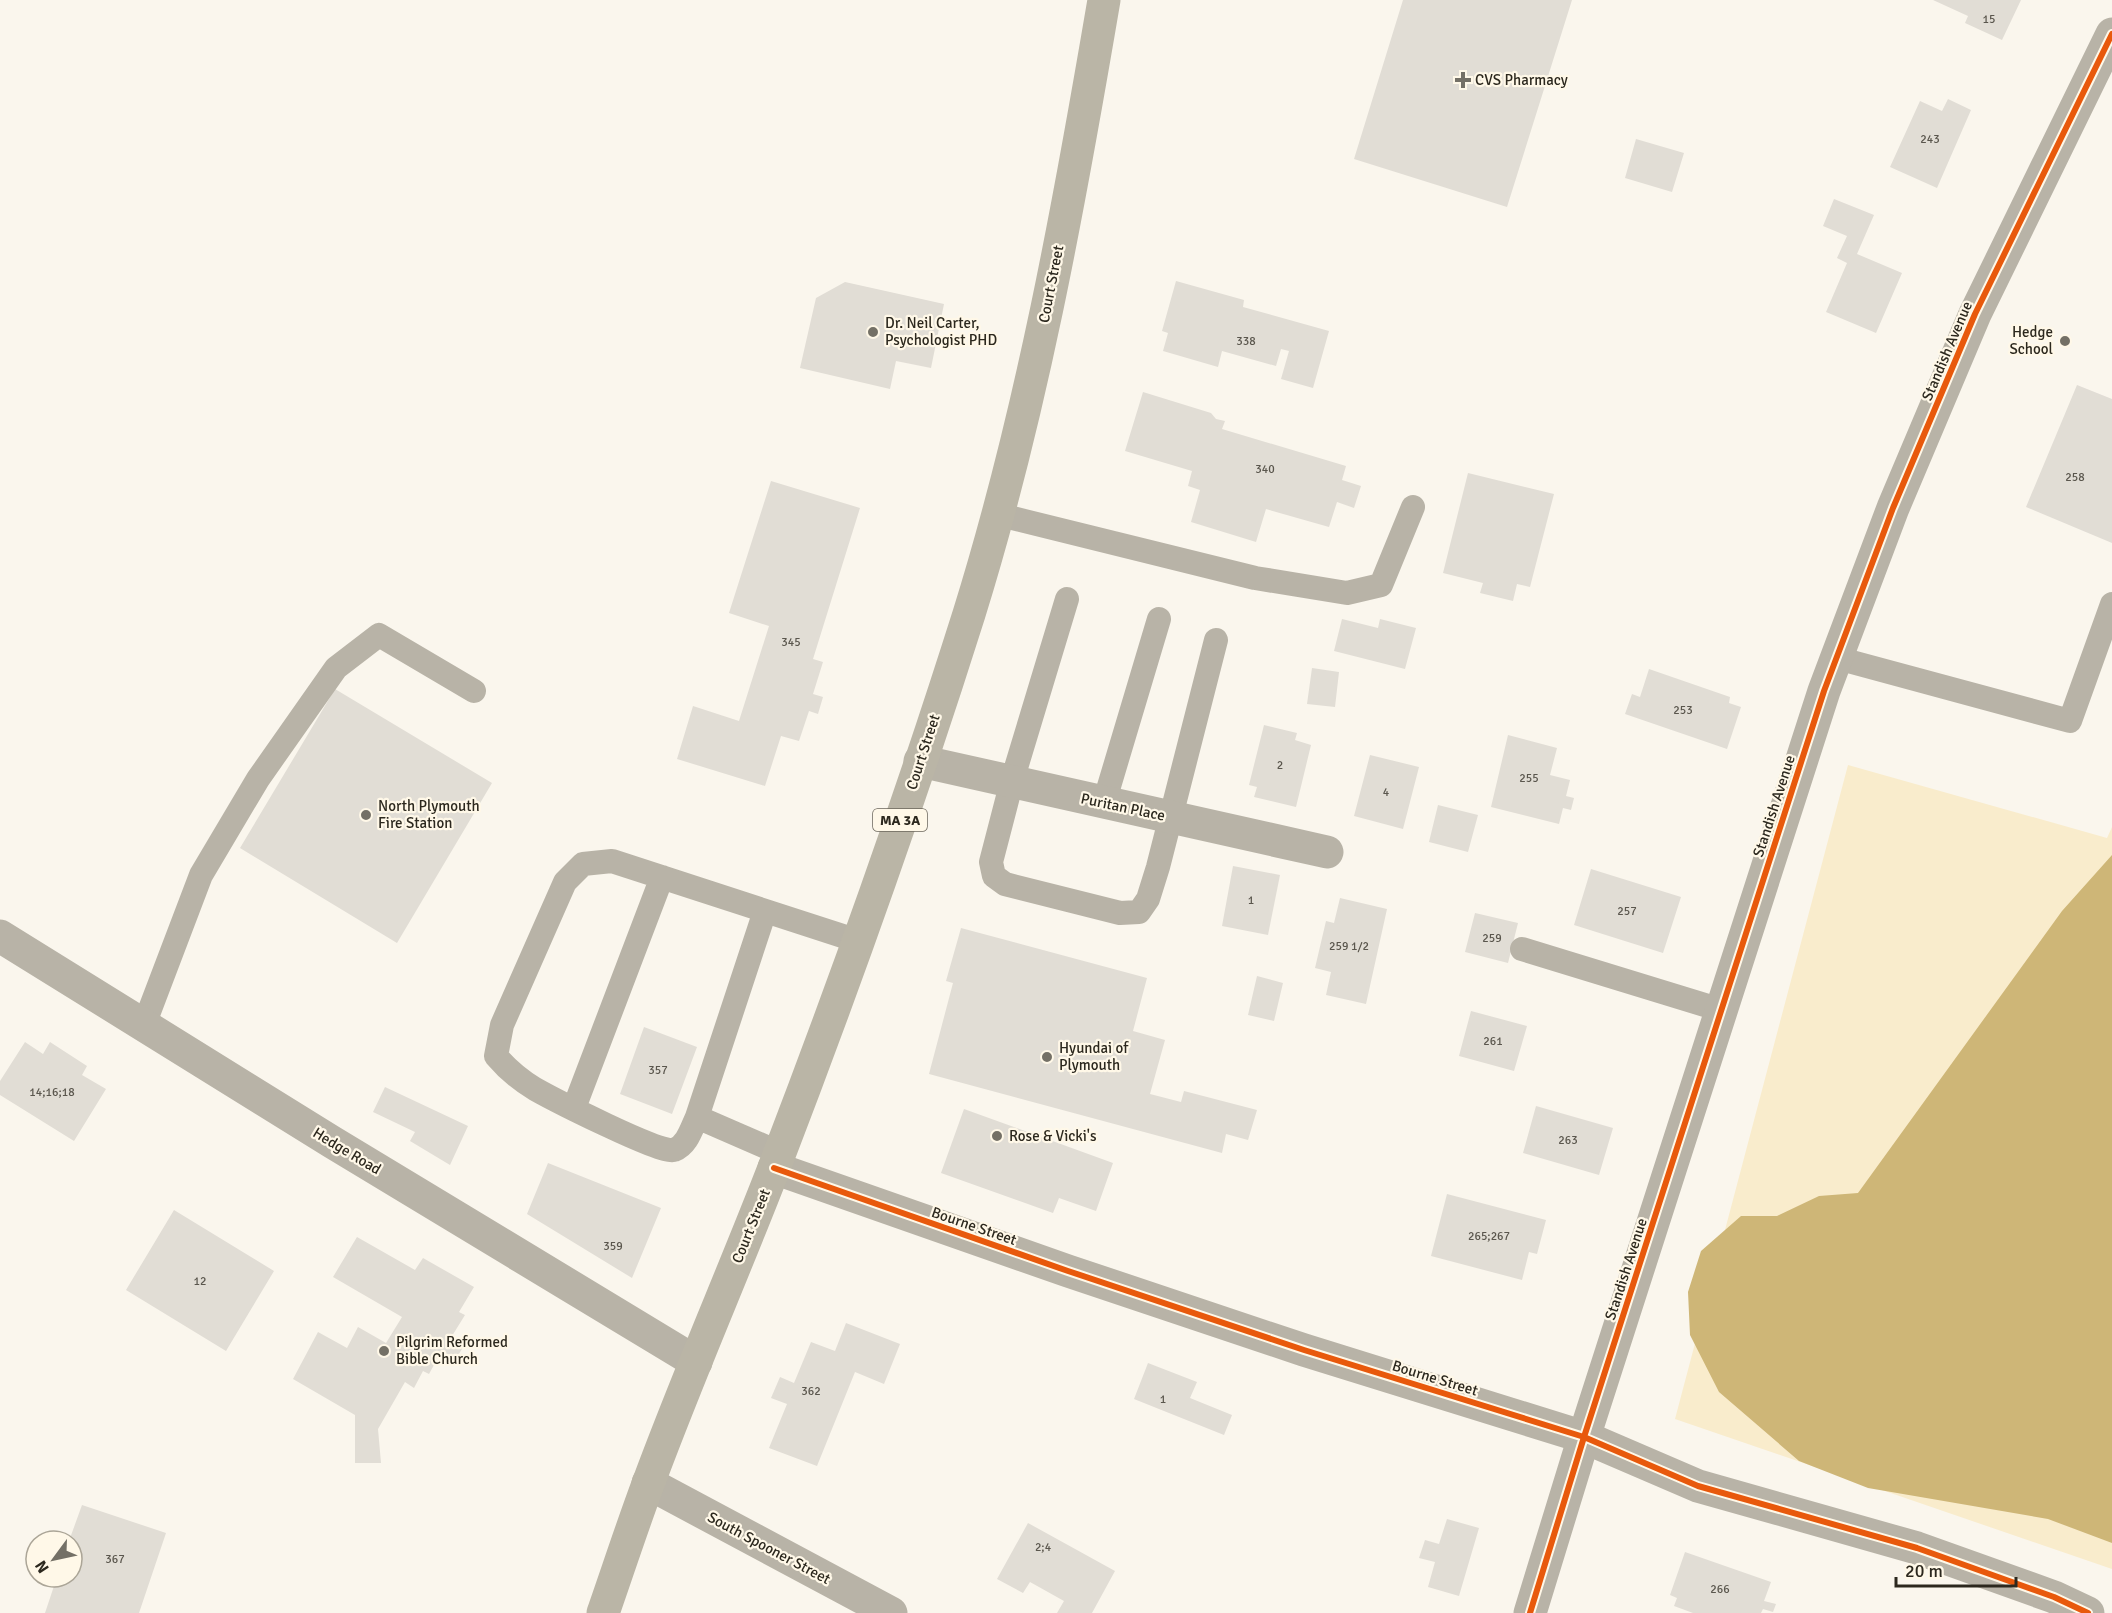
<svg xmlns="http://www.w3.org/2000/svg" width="2112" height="1613" viewBox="0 0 2112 1613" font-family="Signika,sans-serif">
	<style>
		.green { fill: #f9eccc }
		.water { fill: #ceb677 }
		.building { fill: #e1ddd5 }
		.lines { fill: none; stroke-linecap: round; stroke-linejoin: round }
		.service { stroke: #b8b3a7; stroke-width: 24 }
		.minor { stroke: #b8b3a7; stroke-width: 33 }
		.primary { stroke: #bab5a6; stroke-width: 33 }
		.cycleway-casing { stroke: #fff8e8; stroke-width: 10 }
		.cycleway { stroke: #e8590c; stroke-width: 6 }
		.poi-dot { fill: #747066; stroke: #fff8e8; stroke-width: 2 }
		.labels { text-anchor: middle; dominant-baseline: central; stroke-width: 4.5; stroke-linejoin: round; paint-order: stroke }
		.number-label { font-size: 12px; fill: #5a564d }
		.shield { fill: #fff8e8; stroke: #6b665b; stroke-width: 1.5 }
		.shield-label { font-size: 14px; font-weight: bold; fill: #2c281e }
		.poi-label { font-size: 15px; fill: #2c281e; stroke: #fff8e8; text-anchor: start }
		.street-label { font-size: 15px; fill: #2c281e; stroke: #fff8e8 }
	</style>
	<rect width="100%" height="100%" fill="#faf6ed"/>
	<path class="green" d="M1848,765L2107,838L2112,827V1569L1675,1419Z"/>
	<path class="water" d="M2112,855V1543L2048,1519L1868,1488L1799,1461L1719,1392L1690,1335L1688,1292L1701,1251L1741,1216H1777L1819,1196L1858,1193L2062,911Z"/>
	<path class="building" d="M1403,0H1572L1507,207L1354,159Z
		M1933,0H2021L2002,40L1965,23L1968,16Z
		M1948,99L1971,110L1937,188L1890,167L1920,101L1942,111Z
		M1636,139L1684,153L1672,192L1625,178Z
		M1834,199L1874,215L1857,254L1902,273L1876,333L1826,312L1847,263L1837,258L1847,236L1823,226Z
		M1176,281L1244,300L1243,307L1329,331L1313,388L1281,379L1289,351L1281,349L1276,366L1222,351L1218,367L1163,351L1168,333L1162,331Z
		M845,282L944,304L931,368L896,361L890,389L800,368L816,298Z
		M2077,385L2112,399V543L2026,507Z
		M1143,392L1211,413L1216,419L1225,421L1222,429L1346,466L1342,480L1361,486L1354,508L1337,502L1329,527L1266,509L1256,542L1191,522L1200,490L1188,486L1192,471L1125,451Z
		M1468,473L1554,494L1530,587L1517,584L1513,601L1480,593L1483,583L1443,573Z
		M771,481L860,508L813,659L823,662L813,694L823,697L818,714L809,711L799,741L781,736L765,786L677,759L693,706L739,721L769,626L729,613Z
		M1342,619L1378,628L1380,619L1416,628L1405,669L1334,651Z
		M1312,668L1339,672L1335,707L1307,704Z
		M1649,669L1730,697L1729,703L1741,707L1727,749L1625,714L1632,694L1640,697Z
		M335,689L492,783L397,943L240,848Z
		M1264,725L1297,733L1295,740L1311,745L1296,807L1254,797L1257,787L1249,785Z
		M1508,735L1557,748L1550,775L1570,780L1566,796L1574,798L1571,810L1563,808L1559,824L1491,807Z
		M1370,755L1419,767L1403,829L1354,816Z
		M1438,805L1478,815L1468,852L1429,842Z
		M1233,866L1280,875L1268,935L1222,926Z
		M1591,869L1681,897L1663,953L1574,925Z
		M1340,898L1387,909L1366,1004L1326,995L1331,972L1315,968L1326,921L1334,923Z
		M1475,913L1518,923L1508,963L1465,952Z
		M961,928L1147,978L1133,1031L1165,1040L1150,1094L1181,1102L1184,1091L1257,1110L1248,1140L1226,1134L1222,1153L929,1074L953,983L946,981Z
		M1257,976L1283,983L1274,1021L1248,1015Z
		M1471,1011L1527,1026L1514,1071L1459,1056Z
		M644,1027L697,1047L672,1114L620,1094Z
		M25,1042L43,1054L50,1042L87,1066L82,1075L106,1089L74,1141L0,1095V1081Z
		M385,1087L468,1126L450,1165L410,1141L415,1132L373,1112Z
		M1536,1106L1613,1128L1599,1175L1523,1153Z
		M964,1109L1113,1163L1096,1211L1059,1198L1053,1213L941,1173Z
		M548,1163L661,1208L632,1278L527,1214Z
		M1447,1194L1546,1220L1537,1254L1529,1252L1522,1280L1431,1256Z
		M174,1210L274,1271L226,1351L126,1290Z
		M357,1237L415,1270L423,1258L474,1287L459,1312L465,1315L452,1336L465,1344L454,1362L440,1354L429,1374L423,1371L414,1388L405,1382L378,1429L381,1463H355V1415L293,1379L318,1332L347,1348L358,1327L386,1343L402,1317L333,1277Z
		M846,1323L900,1344L884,1384L855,1372L817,1466L769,1448L787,1404L771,1398L780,1377L794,1383L811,1342L835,1351Z
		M1148,1363L1197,1382L1190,1398L1232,1415L1224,1435L1134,1399Z
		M82,1505L166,1533L139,1613H45L57,1577H72V1541H69Z
		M1447,1519L1479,1528L1459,1596L1428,1587L1435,1562L1419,1558L1425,1540L1439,1544Z
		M1028,1523L1115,1571L1092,1613H1057L1064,1601L1030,1582L1023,1593L997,1579Z
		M1685,1552L1771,1582L1764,1601L1776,1604L1773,1612L1763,1609L1761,1613H1693L1674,1606L1677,1598L1670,1595Z"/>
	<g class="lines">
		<path class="service" d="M996,514L1255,578L1347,593L1381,585L1413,507
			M1067,599L1012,781L991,862L994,876L1005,884L1120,913L1139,912L1148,899L1158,867L1216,640
			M1837,658L2070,721L2112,604
			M1104,803L1159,619
			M1522,949L1721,1010
			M144,1025L201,875L258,779L336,668L379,635L474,691
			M574,1108L662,877
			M697,1117L765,911
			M780,1153L697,1117C691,1130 687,1145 674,1150C662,1155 551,1098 535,1089C520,1080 507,1069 496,1056L502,1025L565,882L583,864L612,861L858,941"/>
		<path class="minor" d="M920,761L1327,852
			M0,936L332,1142L696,1362
			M774,1168L1068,1271L1304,1350L1584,1437L1698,1486L1917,1548L2054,1597L2088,1613
			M648,1483L891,1613
			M1530,1613L1584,1437L1824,691L1893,508L1975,314L2112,34"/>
		<path class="primary" d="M603,1613C618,1570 632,1527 648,1484C687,1378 733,1274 774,1168C844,986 910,801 969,614C1031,415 1069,206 1104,0"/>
		<defs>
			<path id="cycleway" d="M774,1168L1068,1271L1304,1350L1584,1437L1698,1486L1917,1548L2054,1597L2088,1613
				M1530,1613L1584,1437L1824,691L1893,508L1975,314L2112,34"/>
		</defs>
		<use href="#cycleway" class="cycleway-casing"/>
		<use href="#cycleway" class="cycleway"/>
	</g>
	<g class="poi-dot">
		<path d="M1460 71h6v6h6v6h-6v6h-6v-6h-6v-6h6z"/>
		<circle cx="873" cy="332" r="6"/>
		<circle cx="2065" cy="341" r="6"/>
		<circle cx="366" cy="815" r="6"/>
		<circle cx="1047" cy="1057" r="6"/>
		<circle cx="997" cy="1136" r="6"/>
		<circle cx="384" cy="1351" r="6"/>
	</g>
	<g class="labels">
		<g class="number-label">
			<text x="1989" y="19">15</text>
			<text x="1930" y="139">243</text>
			<text x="1246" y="341">338</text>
			<text x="1265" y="469">340</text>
			<text x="2075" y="477">258</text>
			<text x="791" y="642">345</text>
			<text x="1683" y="710">253</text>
			<text x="1280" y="765">2</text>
			<text x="1529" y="778">255</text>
			<text x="1386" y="792">4</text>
			<text x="1251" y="900">1</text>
			<text x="1627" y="911">257</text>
			<text x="1492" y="938">259</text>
			<text x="1349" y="946">259 1/2</text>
			<text x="1493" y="1041">261</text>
			<text x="658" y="1070">357</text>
			<text x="52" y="1092">14;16;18</text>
			<text x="1568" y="1140">263</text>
			<text x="1489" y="1236">265;267</text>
			<text x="613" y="1246">359</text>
			<text x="200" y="1281">12</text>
			<text x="811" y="1391">362</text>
			<text x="1163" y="1399">1</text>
			<text x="1043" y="1547">2;4</text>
			<text x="115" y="1559">367</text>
			<text x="1720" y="1589">266</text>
		</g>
		<rect class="shield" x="873" y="809" width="54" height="22" rx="4.5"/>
		<g class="shield-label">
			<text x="900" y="820">MA 3A</text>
		</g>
		<g class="poi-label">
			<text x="1475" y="80">CVS Pharmacy</text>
			<text x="885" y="323">Dr. Neil Carter,<tspan x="885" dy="17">Psychologist PHD</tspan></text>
			<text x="2053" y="332" text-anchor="end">Hedge<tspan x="2053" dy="17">School</tspan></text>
			<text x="378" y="806">North Plymouth<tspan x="378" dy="17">Fire Station</tspan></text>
			<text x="1059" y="1048">Hyundai of<tspan x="1059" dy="17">Plymouth</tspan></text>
			<text x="1009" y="1136">Rose &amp; Vicki's</text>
			<text x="396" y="1342">Pilgrim Reformed<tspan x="396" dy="17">Bible Church</tspan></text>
		</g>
		<g class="street-label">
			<text transform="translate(1051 284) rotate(-79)">Court Street</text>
			<text transform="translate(1947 351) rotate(-67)">Standish Avenue</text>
			<text transform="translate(923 752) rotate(-72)">Court Street</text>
			<text transform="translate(1774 806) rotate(-72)">Standish Avenue</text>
			<text transform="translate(1123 807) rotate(12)">Puritan Place</text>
			<text transform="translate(347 1151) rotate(31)">Hedge Road</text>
			<text transform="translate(751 1226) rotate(-68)">Court Street</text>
			<text transform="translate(974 1226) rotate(19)">Bourne Street</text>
			<text transform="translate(1626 1269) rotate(-72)">Standish Avenue</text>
			<text transform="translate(1435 1378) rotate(17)">Bourne Street</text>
			<text transform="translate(769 1548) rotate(28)">South Spooner Street</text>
		</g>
	</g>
	<g transform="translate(54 1559) rotate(237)"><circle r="28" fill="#fff8e8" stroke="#aba597" stroke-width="1.5"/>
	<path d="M0-4.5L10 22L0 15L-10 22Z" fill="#747066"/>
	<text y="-9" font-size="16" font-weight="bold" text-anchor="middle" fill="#2c281e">N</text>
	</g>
	<path d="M1896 1577v9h120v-9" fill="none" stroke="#2c281e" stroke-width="3"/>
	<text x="1905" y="1577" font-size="18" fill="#2c281e" stroke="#fff8e8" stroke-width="4.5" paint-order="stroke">20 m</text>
</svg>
